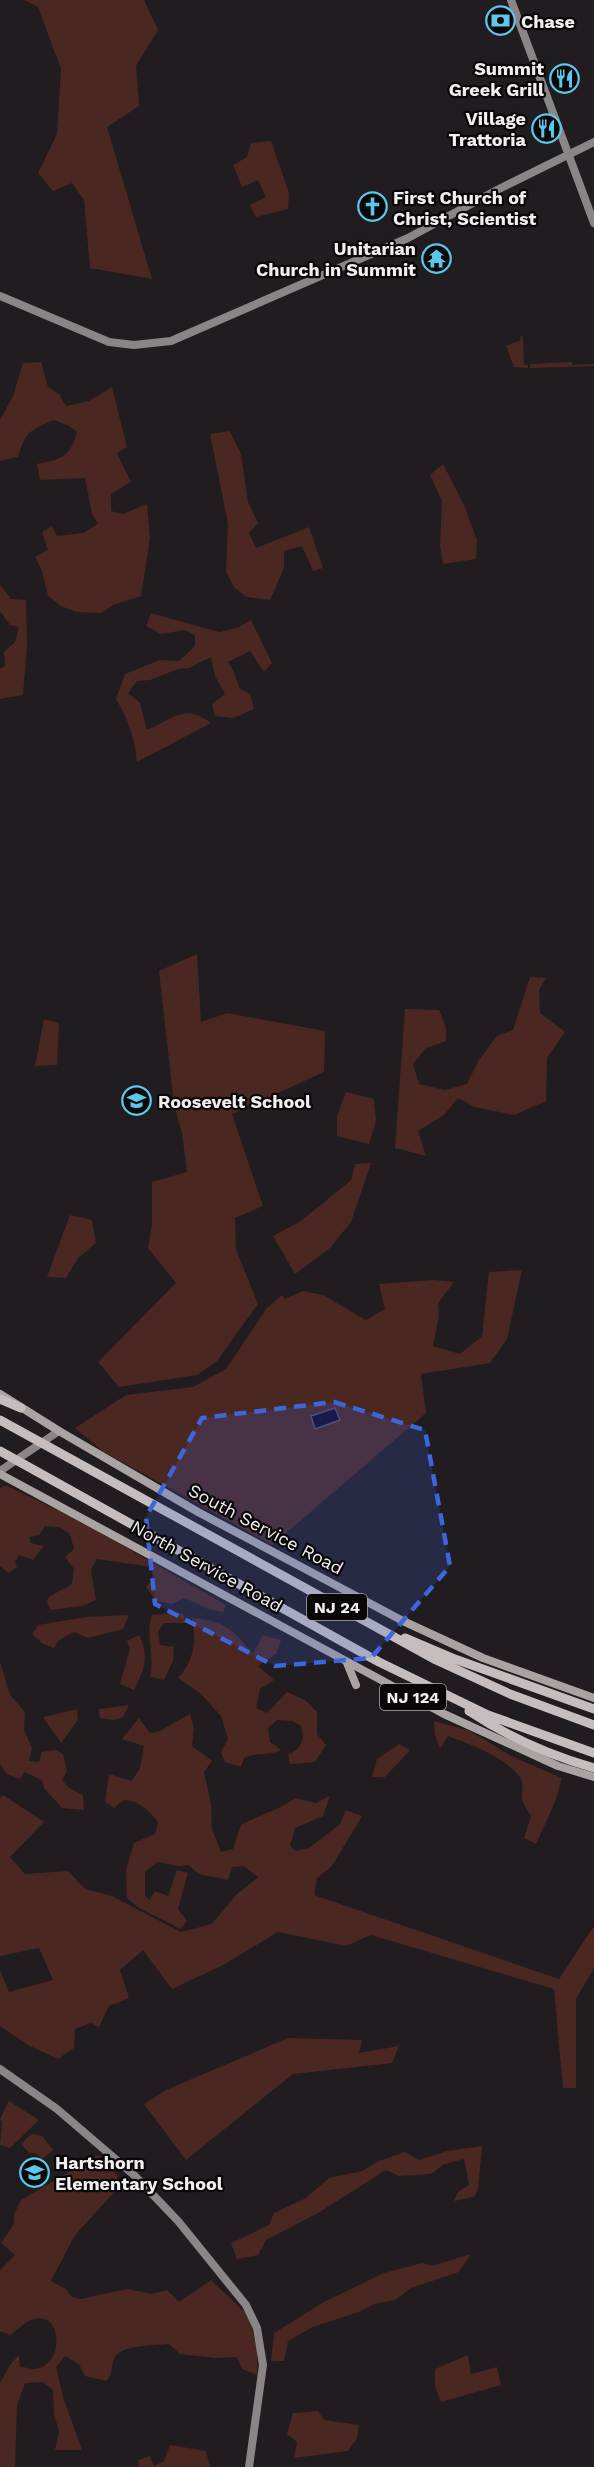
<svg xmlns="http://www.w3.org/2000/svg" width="594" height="2467" viewBox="0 0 594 2467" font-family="'Work Sans',sans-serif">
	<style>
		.green { fill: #4b2721 }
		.water { fill: #110726; stroke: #544c63; stroke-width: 1.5 }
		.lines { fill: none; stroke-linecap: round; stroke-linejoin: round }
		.secondary { stroke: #8a8586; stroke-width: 8 }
		.primary { stroke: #a9a3a4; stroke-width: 8 }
		.highway { stroke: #c5bdbe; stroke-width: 9 }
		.marked { fill: #3d66dc; fill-opacity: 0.2; stroke: #3d66dc; stroke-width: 4.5; stroke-dasharray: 12 8; stroke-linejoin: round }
		.labels { text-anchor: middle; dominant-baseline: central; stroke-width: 4.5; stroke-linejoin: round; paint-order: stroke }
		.shield { fill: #090708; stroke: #aba9aa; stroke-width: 1.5 }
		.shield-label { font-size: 16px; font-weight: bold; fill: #f1eef0 }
		.poi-label { font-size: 18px; font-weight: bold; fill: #f1eef0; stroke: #090708; text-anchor: start }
		.street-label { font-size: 18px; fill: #f1eef0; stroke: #090708 }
	</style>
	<rect width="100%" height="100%" fill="#211c1f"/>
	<path class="green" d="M24,0H144L158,30L136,66L139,106L107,127L152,279L90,268L84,200L72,183L53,191L38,173L57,134L61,69L38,7Z
		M271,141L289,193L288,209L256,217L250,205L266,197L258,180L242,187L233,165L247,157L251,143Z
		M520,336L523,337L524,365H528V368L514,367L506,346L521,340Z
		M41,362L48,387L59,394L66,406L89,401L112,387L127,447L117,453L131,482L111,494V511L123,514L147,504L150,538L141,596L113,605L102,613L76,612L61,606L48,596L42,571L35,557L48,550L42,532L52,526L57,536L83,533L98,524L92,513L85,478L40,480L37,464C61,459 70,458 77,432L69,426L54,420C29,431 26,431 18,457L0,461V420L13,396L23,363Z
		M572,362V365L594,364V366L530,368V364Z
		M230,431L241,454L248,502L258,523L249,533L256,548L309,527L323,568L313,571L302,546L284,551V568L270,600L246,597L234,587L226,572L228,524L210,434Z
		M443,464L464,505L477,540L476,559L443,564L440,546L442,501L430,475Z
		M0,585L11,599L26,600L27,646L23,695L0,699V669L5,666L4,652L15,642L19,627L10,625L0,611Z
		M151,613L219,632L237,628L251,620L272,663L264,672L250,651L228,662L233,670L240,689L250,694L254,709L233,718L215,716L212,704L225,694L215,676L211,657L189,668L178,669L150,680L137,681L128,693L140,703L147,730C175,718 184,703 211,723L137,762C135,738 128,719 116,699L125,674L160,660L179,661L195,646V635L185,630L161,634L146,626Z
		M197,954L201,1022L227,1013L325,1031L324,1072L232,1114L263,1206L235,1218L236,1249L258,1304L217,1361L197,1375L119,1387L98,1362L176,1283L148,1248L152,1224V1182L187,1172L182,1133L174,1105L159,971Z
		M530,977L546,978L539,990L540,1013L565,1032L547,1058L546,1101L514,1115L475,1107L458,1098L444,1115L418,1131L426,1156L395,1148L405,1009L439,1010L446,1027V1041L426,1048L413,1064L419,1084L445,1090L467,1084L479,1060L497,1036L513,1030Z
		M44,1019L59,1023L57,1065L35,1066Z
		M346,1092L374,1099L376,1121L369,1144L337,1136V1116Z
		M371,1163L351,1222L330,1248L295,1274L273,1236L301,1221L351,1180L355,1164Z
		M70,1215L92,1220L96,1243L78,1258L66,1278L47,1277Z
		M522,1270L507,1339L490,1363L421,1374L426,1413L272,1545L104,1452L75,1428L126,1395L193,1387L226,1369L267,1308L282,1295L285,1299L303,1291L323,1295L366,1320L385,1309L379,1284L434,1280L454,1282L438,1303L439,1317L433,1346L460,1354L482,1336L489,1272Z
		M5,1485L82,1522L226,1605L223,1612L208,1609L185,1598L172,1604L156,1601L146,1587L154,1578L152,1567L97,1559L91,1570L96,1600L82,1606L51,1610L47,1602L49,1597L72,1584L74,1569L65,1557L74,1549L70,1534L59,1527L45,1526L39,1535L29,1537L31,1543L44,1546L33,1560L19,1555L15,1562L17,1567L9,1573L0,1566V1488Z
		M183,1613L186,1623H164L158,1632L160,1645L174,1647L173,1661L164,1680L150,1677C155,1656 145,1634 152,1615Z
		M129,1615L123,1629L88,1638L74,1632L59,1640L54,1648L43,1644L32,1634L38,1625L87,1617Z
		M192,1618C224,1621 233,1629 253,1654L263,1635L281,1640L276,1654L258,1666L274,1680L260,1689L256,1708L267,1713L287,1692L305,1700L317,1712V1734L326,1745L315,1762L290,1764L288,1755C302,1747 305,1742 301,1726L292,1721L277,1720L268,1728L270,1742L281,1750C270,1756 257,1752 244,1758L241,1767L225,1762L221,1752L228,1739L221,1716L200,1693L178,1678C194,1661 197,1641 192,1618Z
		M139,1635C150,1658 144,1669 134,1690L120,1684L130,1649L127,1641Z
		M0,1662L10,1695L25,1712L24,1730L32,1748L29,1761L39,1762L42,1752L55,1750L63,1754L67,1771L62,1780L69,1788L83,1795L84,1810L62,1808L44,1788L42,1780L24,1772L20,1779L7,1774L0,1764Z
		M129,1705L123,1717L114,1720L100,1718L99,1709Z
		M77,1709L78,1720L61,1743L43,1717Z
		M190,1714L194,1728L192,1746L212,1761L204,1772L211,1804L212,1829L221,1852L233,1849L241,1825C260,1814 278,1811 295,1798L316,1803L330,1796L323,1816L295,1828L290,1846L296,1851L309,1848L340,1824L346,1810L362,1816L332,1866L317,1878L314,1895L559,1979L594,1926V1968L576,1999V2088H563L554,1989L371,1935L346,1946L278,1932L223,1965L172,1989L143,1950L120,1970L129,1998L109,2006L99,2027L91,2023L75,2029L74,2048L58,2059L28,2045L0,2026V1970L9,1992L53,1980L39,1948L0,1956V1798L3,1795L44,1822L10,1857L25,1874L68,1871L85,1889L112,1896L181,1932L212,1924L236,1895L258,1877L244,1866L232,1867L228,1880L199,1874L188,1865L178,1866L158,1862L145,1872V1896L149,1900L155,1891L168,1896L177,1870L188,1873L178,1909L187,1921L181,1929L139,1908L127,1898L126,1870L134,1843L155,1834L158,1822C149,1811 139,1800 124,1800L114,1808L105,1802L109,1774L132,1781L140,1768L144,1746L122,1739L139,1718L150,1733L160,1731Z
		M434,1721L470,1731L513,1757L562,1778L555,1802L536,1844L524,1838L531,1816C528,1811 523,1804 522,1799C521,1790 525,1784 519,1776C506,1758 468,1743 448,1736L440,1749L435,1735Z
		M399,1744L410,1750L385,1777H372L377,1759Z
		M288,2038L362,2040L359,2053L399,2046L392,2063L293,2074L186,2160L144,2104L166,2090Z
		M9,2101L39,2120L10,2148L0,2145L2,2122L0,2119Z
		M31,2134L42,2136L53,2150L42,2159L35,2153H29L21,2144Z
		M482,2146L478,2189L474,2197L454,2201L458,2192L469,2185L464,2159L444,2164L431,2174L399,2176L386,2170L318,2213L266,2240L258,2255L237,2259L231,2243L269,2225L274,2213L306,2198L329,2178L362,2171L379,2161L405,2152L419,2160L447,2151Z
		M98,2155L117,2175L120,2186L75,2235L51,2281L66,2289L72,2297L81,2299L127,2289L152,2294L167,2290L179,2302L211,2280L249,2316L257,2350V2375L242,2369L237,2357L215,2358L180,2354L169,2344C154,2346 120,2344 114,2359C111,2367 113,2375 106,2381L85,2376L79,2364L65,2356L56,2367L63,2397L82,2450H55L59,2431L54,2415L53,2390L43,2382L25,2383L17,2405L15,2467H0V2383L10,2365L19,2355L20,2367C25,2367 30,2369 35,2369C66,2366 63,2305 29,2321C23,2324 16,2331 10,2335L0,2331V2270L15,2255L1,2243L14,2224V2214L21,2200Z
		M471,2254L459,2272L411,2288L395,2300L374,2304L359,2312L313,2327L288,2341L284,2361H271L274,2333L324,2302L384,2273L422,2263L432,2266Z
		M468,2355L471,2374L497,2367L501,2385L441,2402L435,2386V2369Z
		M318,2411L324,2420L359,2425L357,2438L348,2451L294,2458L297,2442L287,2434L293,2413Z
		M170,2445L206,2451L210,2467H139L138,2460L150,2456L154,2466L164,2461Z"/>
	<path class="water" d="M335,1408L340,1420L315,1429L311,1416Z"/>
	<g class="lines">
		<path class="secondary" d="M511,0L594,223
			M0,296L109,342L134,345L171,341L408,238L497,190L594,142
			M0,1471L59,1431
			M0,2069L57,2109L134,2175L178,2221L246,2305L257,2328L263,2365L249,2467"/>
		<path class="primary" d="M0,1394L59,1431L198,1512L403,1621L483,1658L594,1698
			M0,1474L444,1714L558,1766L594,1777
			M347,1663L356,1685"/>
		<path class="highway" d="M0,1399L21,1408
			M0,1420L436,1660L510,1694L594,1725
			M0,1451L379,1662L488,1715L594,1753
			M405,1638L452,1658L594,1709
			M469,1711C508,1737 549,1755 594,1768"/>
	</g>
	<path class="marked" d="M334,1402L425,1430L450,1566L371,1658L275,1666L155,1604L146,1517L202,1418Z"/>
	<defs>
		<symbol id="bank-ring" viewBox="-11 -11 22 22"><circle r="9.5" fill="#090708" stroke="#5cc7e8" stroke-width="1.5"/><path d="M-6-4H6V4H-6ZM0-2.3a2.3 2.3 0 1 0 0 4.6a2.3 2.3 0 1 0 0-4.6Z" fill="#5cc7e8"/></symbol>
		<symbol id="restaurant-ring" viewBox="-11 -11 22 22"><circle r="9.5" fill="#090708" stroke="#5cc7e8" stroke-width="1.5"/><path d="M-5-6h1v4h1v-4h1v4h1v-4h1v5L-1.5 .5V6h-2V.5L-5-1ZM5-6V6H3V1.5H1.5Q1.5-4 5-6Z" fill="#5cc7e8"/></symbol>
		<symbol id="church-ring" viewBox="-11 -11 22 22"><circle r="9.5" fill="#090708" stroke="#5cc7e8" stroke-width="1.5"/><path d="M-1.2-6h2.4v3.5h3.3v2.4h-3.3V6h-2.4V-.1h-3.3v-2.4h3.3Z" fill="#5cc7e8"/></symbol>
		<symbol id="temple-ring" viewBox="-11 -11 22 22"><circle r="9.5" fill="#090708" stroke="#5cc7e8" stroke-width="1.5"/><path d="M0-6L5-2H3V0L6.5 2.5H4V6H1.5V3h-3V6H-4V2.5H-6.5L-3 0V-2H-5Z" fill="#5cc7e8"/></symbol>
		<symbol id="school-ring" viewBox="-11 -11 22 22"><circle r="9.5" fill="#090708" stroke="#5cc7e8" stroke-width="1.5"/><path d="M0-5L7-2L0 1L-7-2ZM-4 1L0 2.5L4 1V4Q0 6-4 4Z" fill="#5cc7e8"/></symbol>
	</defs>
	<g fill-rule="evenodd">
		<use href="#bank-ring" x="484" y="4" width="33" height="33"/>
		<use href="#restaurant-ring" x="548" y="62" width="33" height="33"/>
		<use href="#restaurant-ring" x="530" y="112" width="33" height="33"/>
		<use href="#church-ring" x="356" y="190" width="33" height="33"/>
		<use href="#temple-ring" x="420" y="242" width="33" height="33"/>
		<use href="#school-ring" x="120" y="1084" width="33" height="33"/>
		<use href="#school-ring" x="18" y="2156" width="33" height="33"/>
	</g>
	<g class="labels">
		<g class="shield">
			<rect x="307" y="1594" width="60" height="26" rx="4.5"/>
			<rect x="380" y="1684" width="66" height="26" rx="4.5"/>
		</g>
		<g class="shield-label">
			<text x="337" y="1607">NJ 24</text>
			<text x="413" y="1697">NJ 124</text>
		</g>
		<g class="poi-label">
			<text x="521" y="21">Chase</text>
			<text x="544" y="68" text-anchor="end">Summit<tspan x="544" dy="21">Greek Grill</tspan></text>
			<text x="526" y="118" text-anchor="end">Village<tspan x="526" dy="21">Trattoria</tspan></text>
			<text x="393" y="197">First Church of<tspan x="393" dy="21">Christ, Scientist</tspan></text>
			<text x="416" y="248" text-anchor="end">Unitarian<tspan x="416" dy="21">Church in Summit</tspan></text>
			<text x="158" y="1101">Roosevelt School</text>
			<text x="55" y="2162">Hartshorn<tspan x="55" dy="21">Elementary School</tspan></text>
		</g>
		<g class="street-label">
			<text transform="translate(266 1529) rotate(28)">South Service Road</text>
			<text transform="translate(207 1566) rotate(29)">North Service Road</text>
		</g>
	</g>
</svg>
